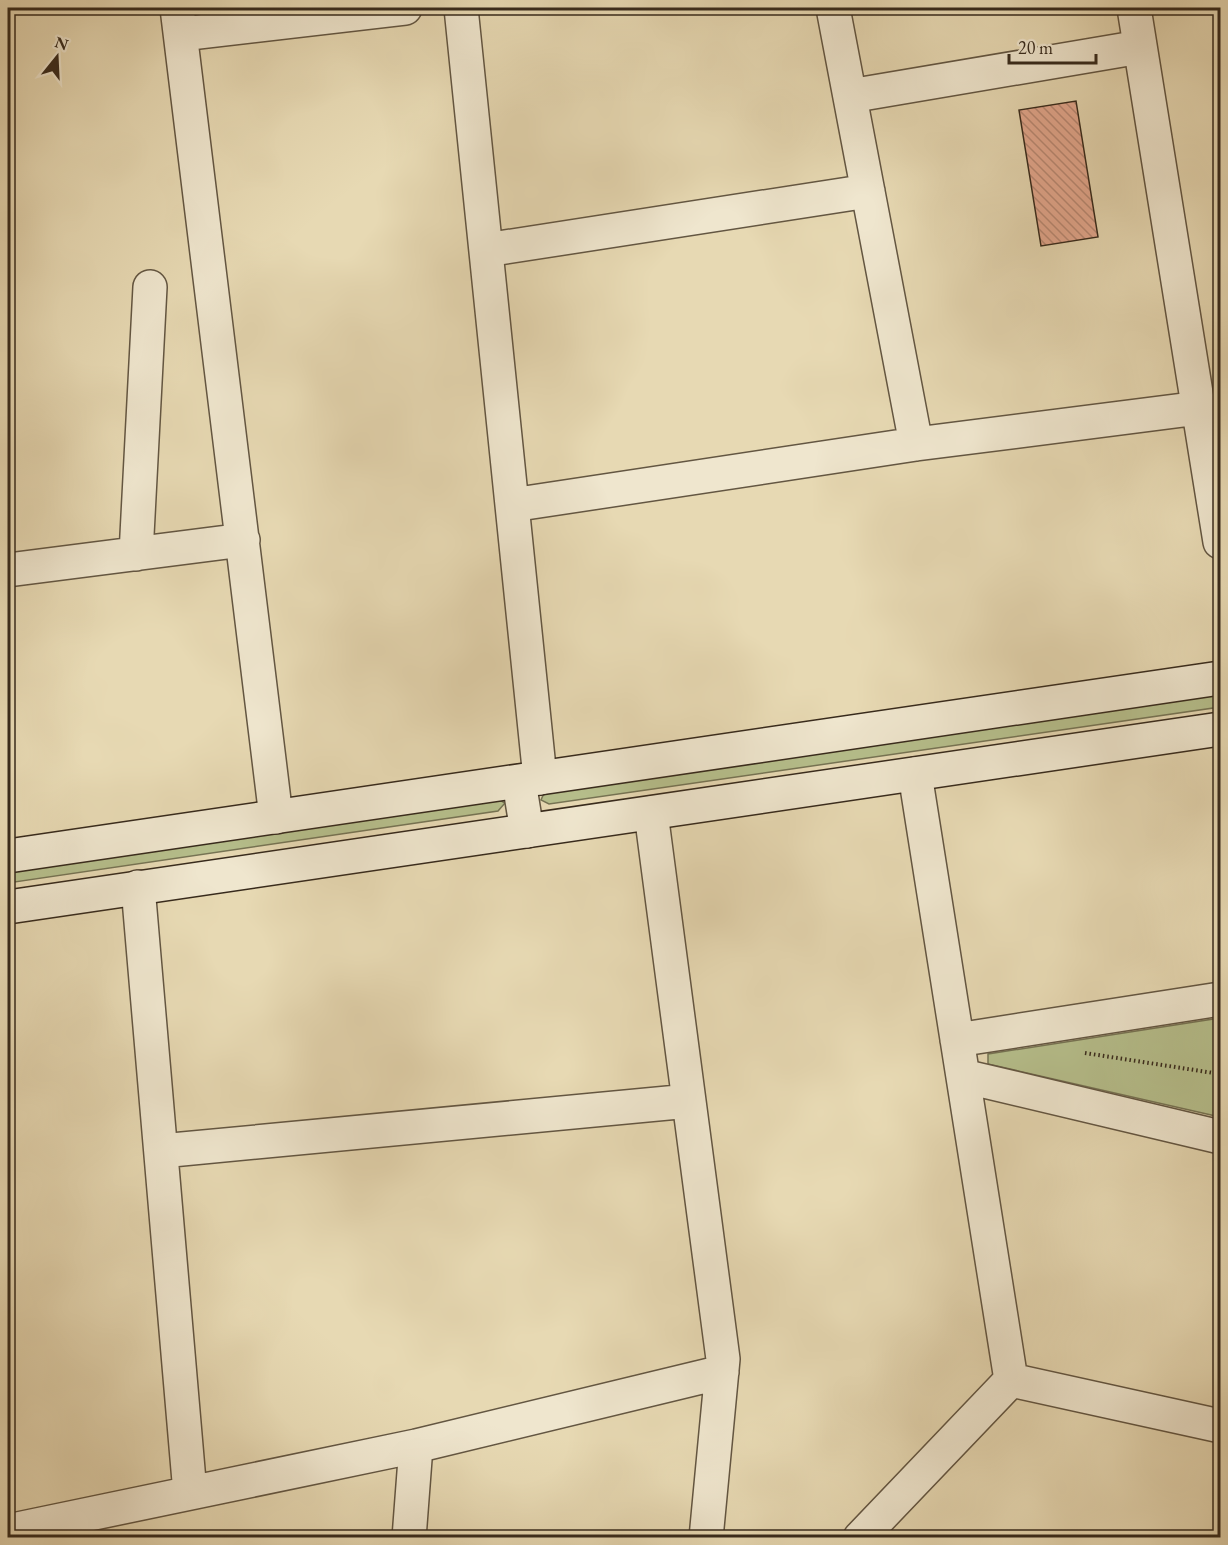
<svg xmlns="http://www.w3.org/2000/svg" width="1228" height="1545" viewBox="0 0 1228 1545" font-family="'EB Garamond',serif">
	<style>
		.green { fill: #b6bf8c; stroke: #767454; stroke-width: 1.5 }
		.building { fill: url(#building-back-hatch); stroke: #372a1c; stroke-width: 1.5 }
		.lines { fill: none; stroke-linecap: round; stroke-linejoin: round }
		.street-casing { stroke: #635642; stroke-width: 36 }
		.secondary-casing { stroke: #372a1c; stroke-width: 36 }
		.path { stroke: #372a1c; stroke-width: 4; stroke-dasharray: 1.5 3; stroke-linecap: butt }
		.street { stroke: #efe6ce; stroke-width: 33 }
		.secondary { stroke: #efe6ce; stroke-width: 33 }
	</style>
	<defs>
		<pattern id="building-back-hatch" width="6" height="6" patternUnits="userSpaceOnUse" patternTransform="scale(1.5)"><rect width="6" height="6" fill="#e5a990"/><path d="M-1 5l2 2M0 0l6 6M5-1l2 2" fill="none" stroke="#ba8a75"/></pattern>
	</defs>
	<rect width="100%" height="100%" fill="#e7d9b3"/>
	<filter id="stains"><feTurbulence type="fractalNoise" baseFrequency=".00333" numOctaves="4"/><feColorMatrix values="0 0 0 0 .2 0 0 0 0 .09 0 0 0 0 .02 0 0 0 .5 -.17"/></filter>
	<radialGradient id="worn" r=".72"><stop offset=".6" stop-color="#630" stop-opacity="0"/><stop offset="1" stop-color="#630" stop-opacity=".3"/></radialGradient>
	<path class="green" d="M1220,693V707L549,804L541,800L545,791Z
		M496,798L505,803L498,811L8,883V869Z
		M1220,1018V1117L988,1064V1054Z"/>
	<path class="building" d="M1076,101L1098,237L1041,246L1019,110Z"/>
	<g class="lines">
		<defs>
			<path id="street" d="M177,8L276,817
				M461,8L540,778
				M833,8L916,444
				M1134,8L1220,542
				M181,34L405,8
				M850,96L1140,47
				M486,250L868,191
				M512,505L916,444L1199,408
				M136,554L150,287
				M8,570L243,540
				M915,774L1011,1380
				M519,782L527,831
				M651,813L723,1359L706,1538
				M138,887L190,1493
				M957,1040L1220,999
				M963,1076L1220,1137
				M161,1151L689,1101
				M8,1531L416,1446L722,1372
				M409,1538L416,1446
				M860,1538L1011,1380L1220,1426"/>
			<path id="secondary" d="M8,856L1220,678
				M8,907L1220,729"/>
		</defs>
		<use href="#street" class="street-casing"/>
		<use href="#secondary" class="secondary-casing"/>
		<path class="path" d="M1085,1053L1220,1074"/>
		<use href="#street" class="street"/>
		<use href="#secondary" class="secondary"/>
	</g>
	<rect width="1228" height="1545" fill="none" stroke="#e7d9b3" stroke-width="30"/>
	<rect x="9" y="9" width="1210" height="1527" fill="none" stroke="#372a1c" stroke-width="3"/>
	<rect x="15" y="15" width="1198" height="1515" fill="none" stroke="#372a1c" stroke-width="1.5"/>
	<g transform="translate(57 57) rotate(18)" stroke="#efe6ce" stroke-width="4.5" paint-order="stroke">
	<path d="M0-4.5L10 22L0 15L-10 22Z" fill="#372a1c"/>
	<text y="-9" font-size="16" font-weight="bold" text-anchor="middle" fill="#372a1c">N</text>
	</g>
	<path d="M1009 54v9h87v-9" fill="none" stroke="#372a1c" stroke-width="3"/>
	<text x="1018" y="54" font-size="18" fill="#372a1c" stroke="#efe6ce" stroke-width="4.5" paint-order="stroke">20 m</text>
	<rect width="100%" height="100%" filter="url(#stains)"/>
	<rect width="100%" height="100%" fill="url(#worn)"/>
</svg>
